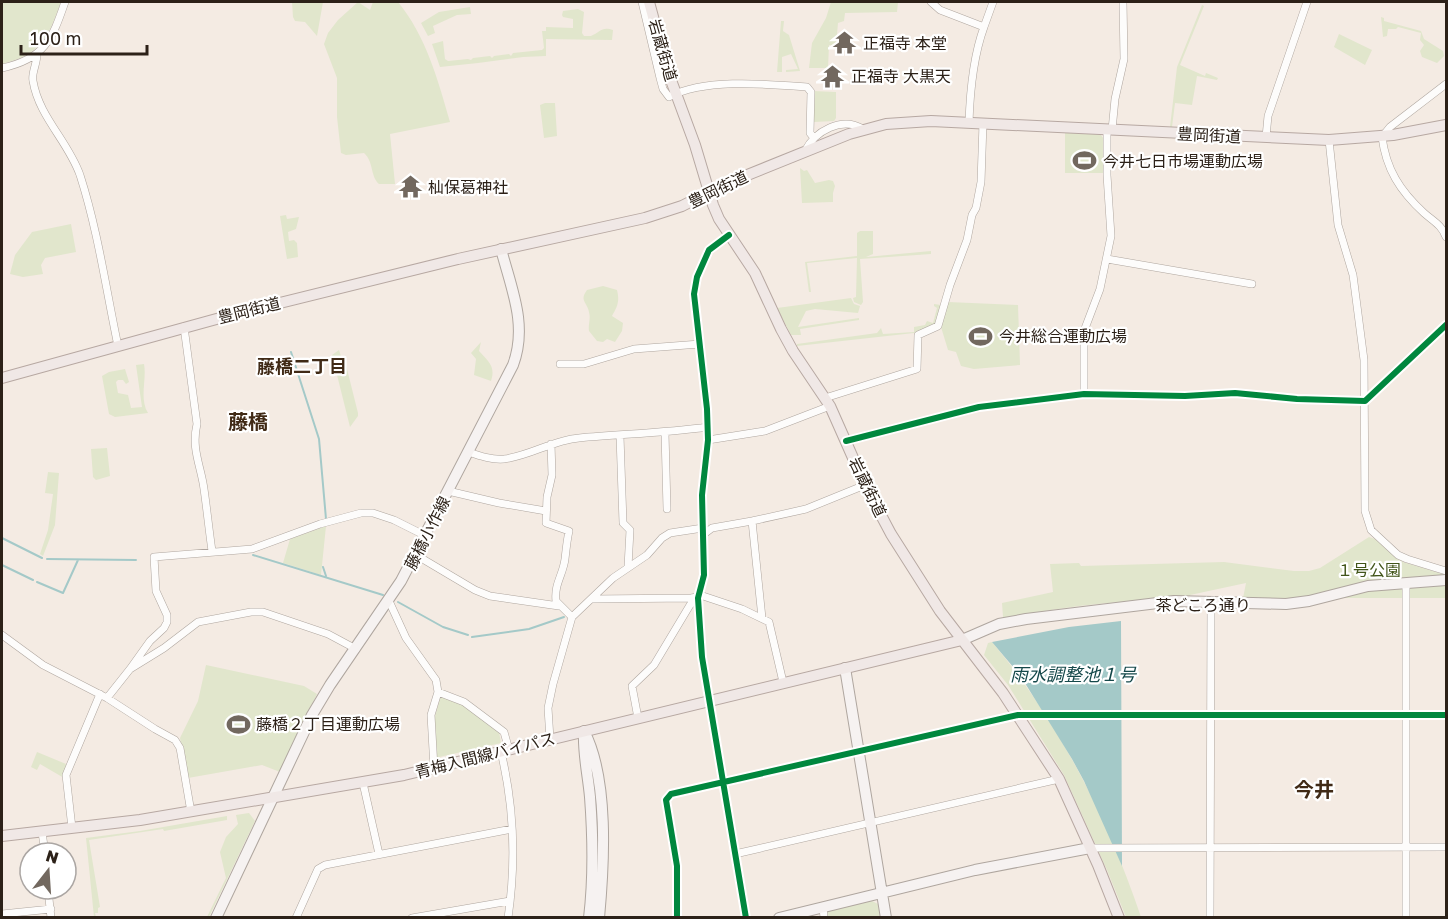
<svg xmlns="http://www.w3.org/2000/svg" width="1448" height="919" viewBox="0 0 1448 919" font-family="'Golos Text','Noto Sans JP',sans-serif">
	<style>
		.green { fill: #e1e6cc }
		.water { fill: #a4c9c8 }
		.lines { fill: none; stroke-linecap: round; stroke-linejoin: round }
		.stream { stroke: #a4c9c8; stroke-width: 2 }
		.street-casing { stroke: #afa69f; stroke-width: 8 }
		.secondary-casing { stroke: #afa69f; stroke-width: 12 }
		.primary-casing { stroke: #b7a8a2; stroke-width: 12 }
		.street { stroke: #fdfcfb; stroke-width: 7 }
		.secondary { stroke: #f6f2f1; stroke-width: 10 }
		.primary { stroke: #f0e8e6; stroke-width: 10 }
		.cycleway-casing { stroke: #fff; stroke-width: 10 }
		.cycleway { stroke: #00873e; stroke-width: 6 }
		.labels { text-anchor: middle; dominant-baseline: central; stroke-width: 4.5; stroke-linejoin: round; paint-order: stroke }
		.poi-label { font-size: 16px; fill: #2c2118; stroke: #fff; text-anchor: start }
		.street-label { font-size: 16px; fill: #2c2118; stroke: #fff }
		.park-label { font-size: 16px; fill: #42551a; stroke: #fff }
		.neighbourhood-label { font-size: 18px; font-weight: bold; fill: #402a16; stroke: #fff }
		.water-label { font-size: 18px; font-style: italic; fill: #15484a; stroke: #fff }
		.quarter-label { font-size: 20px; font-weight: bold; fill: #402a16; stroke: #fff }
	</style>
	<rect width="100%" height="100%" fill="#f4ebe3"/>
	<path class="green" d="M2,2H61C48,38 41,54 2,64Z
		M292,2H323L317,36L305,22L295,21L293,17Z
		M358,2L370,10L373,2H398C426,36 438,80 450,122L390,134L395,184H379C370,176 374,162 364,153L346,155L341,153L337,117V78L324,44L328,33L338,20Z
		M831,2H898L897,12L845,13L844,21L838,23L836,46L829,45L828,68H809L812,43L826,18Z
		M1202,5L1204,6L1180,65L1205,76L1206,73L1218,78L1217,80L1197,76L1192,105L1175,103L1172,127H1170L1177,67Z
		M470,7L471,14L457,15L433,26L435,33L428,36L421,23L439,12Z
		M578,9L584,12L582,33L584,36H591C600,32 602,26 613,30L612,40L546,39V56L523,57L478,63L440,67L432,44L443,41L445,59L448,61L468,59L471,60L473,58L490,56L492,58L494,56L509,54L511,56L513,53L542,50L544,48L542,31H546V27L573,28V19L563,17L562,15L563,11Z
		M1381,17L1384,18V21L1421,31L1424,39L1443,51L1444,56L1437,63L1422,57L1420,51L1424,45L1420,40L1421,33L1398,27L1396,29H1388L1387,36L1383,37Z
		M781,21H784L783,31L789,35L800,71L786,72V70L798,69L791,54L782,57V72H777Z
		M1339,34L1372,50L1365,65L1334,47Z
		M813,91L836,92V118L834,121L814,122L813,118Z
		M545,103H555L557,136L544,138L540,105Z
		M1065,132L1100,134L1104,139L1103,173H1065Z
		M800,168L804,171L807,170L815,183L829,180L833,181L835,186L833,193V202L802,203Z
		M286,215L287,219L299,217L296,229L288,232L289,241L294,240L297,243L298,257L287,259L280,216Z
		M71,224L76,252L45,258L41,265L43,274L23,277L10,274L15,255L32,232Z
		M860,231H873V254L866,257L931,251V254L860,259L863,302L861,305L854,302L853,298L856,297L857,258L807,263L811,292H809L805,262L857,256V233Z
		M603,286L617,290C620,302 617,307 612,316L623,323L622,331L615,342L607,339L603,342L597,341L589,331C588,324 591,319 589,312C587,302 579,301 587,290Z
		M851,298L854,304L860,306L858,313L815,309L806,311L798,327L859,318V320L800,329L801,335H791L777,308Z
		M948,302L1018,305L1020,365L974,369L961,366L956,352L948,350L941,327Z
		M934,304L941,305L935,324L914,333L797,346V344L877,333L881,328L883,334L914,332V327L925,325L927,321L933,323L937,308L934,306Z
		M481,342L479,351C488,361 496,366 491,381L474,375L476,359L471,353Z
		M339,350L344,366L346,365L358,413V416L350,427L332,355Z
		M144,364C147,380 139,398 148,413L115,417L109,414L102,376L109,372L125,369L129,382L126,384L123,380H118L116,382L118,393L128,395L131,408L142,407L136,365Z
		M107,448L110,476L96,480L93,477L91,449Z
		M48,472L59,473L55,525L43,556L40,554L48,530L53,494L45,493Z
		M326,526L321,575L283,563L290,539Z
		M1369,537L1375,539L1403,562L1446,575V598H1243L1246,583L1190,595L1191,598C1128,600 1066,605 1005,619L1003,617L1002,603L1053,592L1050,564L1079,563L1081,566L1224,562L1294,571H1309L1320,568Z
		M992,642C1059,722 1108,819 1141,917H1126L1107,870L1064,775L1008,685L984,655L988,643Z
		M206,665L304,686L317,694L280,772L262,765L188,778L180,738L198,701Z
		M441,695L463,705L499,732L501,743L435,758V716Z
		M37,752L66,764L64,778L40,764L37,770L31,767Z
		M249,813L255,821L209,917H207L226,878L220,852L226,837L238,824L236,815Z
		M227,816V820L164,831L163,829L89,840L100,907L98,908V913H95L96,917H94L86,838L140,831Z
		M872,901L878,904L880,917H827L828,911Z"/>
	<path class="water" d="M1121,621L1122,866L1084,781L1072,759L1020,675L992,642L1069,627Z"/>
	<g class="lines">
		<path class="stream" d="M291,352L319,439L326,519
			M2,538L42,558
			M253,555L383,595
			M47,559L136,560
			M2,565L33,580
			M323,567L326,576
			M37,582L63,593L78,560
			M398,602L443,627L468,635
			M472,637L529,629L564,617"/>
		<defs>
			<path id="street" d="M642,2L660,78L663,89L669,97C705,78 767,84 807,87L811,92L810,133L814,138
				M931,2L940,10L984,27C973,57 970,91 969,123
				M984,27L993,2
				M37,54C37,64 31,74 33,81C39,117 68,141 80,175C98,231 106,289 118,346
				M2,68C44,59 52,40 65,2
				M1446,84L1390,127L1382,137C1386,169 1400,191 1424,213C1433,221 1442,225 1446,237
				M1112,130L1115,99L1124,59L1123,2
				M1266,137L1268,116L1307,2
				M1329,140L1338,225L1353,275L1364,360L1365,511L1371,530L1398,555L1407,559L1446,571
				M805,151C815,131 842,116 863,129
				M729,235L709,250L697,277L694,294L707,409L708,440L702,495L704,575L698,598L702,657L746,918
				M1107,259L1252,284
				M184,327L197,424C191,449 201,466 204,489C207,510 209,530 212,551
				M560,364H584L634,349L700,344
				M1084,394V331L1100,289L1111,236L1107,175V129
				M825,398L917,369L918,335L938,326L950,285L967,240L972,215L976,208L981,182L983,123
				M665,433L667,509
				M620,436L623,523L630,530L628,567
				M708,440L765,431L830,406
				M846,441L979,407L1084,394L1185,396L1235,393L1297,399L1365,401L1446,325
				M468,452C480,456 492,460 504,459C530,456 553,440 579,438C622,434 665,433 708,427
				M448,491L499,503L546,511
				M752,521L762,618
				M704,534L712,528L752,521L806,509L865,485
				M416,555L475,590L490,596L559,606
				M1406,583V918
				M593,599L691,598L703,596L742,609L769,622L783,682
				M389,601L406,638L436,680L438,692L431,715L434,768
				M572,617L613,578L647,555L662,538L670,533L703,528
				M2,635L43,665L107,698L155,729L175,740L180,748L191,812
				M130,669L150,641L164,628L167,622V615L156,591L154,557L252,549L320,524L361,513H373L394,520L426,536
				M438,692L464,702L504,732L509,750
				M107,698L130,669L164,648L198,622L251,612H263L328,634L356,649
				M638,718L632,686L654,665L690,605L698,598
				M550,739L548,708L553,684L572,617L556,601C554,584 563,575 565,559C566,550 567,540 569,531L546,523L547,497L552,475L551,444
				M501,752C514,806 516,863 508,918
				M363,783L379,854
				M72,828L66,775L100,694
				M42,832L45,853
				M1090,848L1446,847
				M735,854L1059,779
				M48,889L51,918
				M823,907L824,918
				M2,914L51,909
				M296,918L318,869L325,865L512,829
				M412,918L510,901
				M677,918V866L666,800L671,794L1018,715H1446
				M1210,918L1211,603"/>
			<path id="secondary" d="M962,640L999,624L1026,619L1174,601L1286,604L1309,601L1368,586L1446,580
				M845,668L886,918
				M584,731C609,779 604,864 599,918
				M584,733C583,754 588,775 590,797C593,837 594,877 589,918
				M216,918L312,715L330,685L401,581L513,365C528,325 511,288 501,249
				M779,918L975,870L1090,848"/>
			<path id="primary" d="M649,2L668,72L695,145L713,205L719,219L755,273L781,329L793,351L830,406L865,485L891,534L940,611L1003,693L1059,779L1098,865L1119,918
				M2,378L231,315L458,259L645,218L682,206L725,184L849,134L886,124L931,121L1329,140L1393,135L1446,125
				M2,836L140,820L404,775L962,640"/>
		</defs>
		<use href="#street" class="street-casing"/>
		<use href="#secondary" class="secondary-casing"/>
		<use href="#primary" class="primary-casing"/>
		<use href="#street" class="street"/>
		<use href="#secondary" class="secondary"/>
		<use href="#primary" class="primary"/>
		<defs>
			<path id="cycleway" d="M729,235L709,250L697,277L694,294L707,409L708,440L702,495L704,575L698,598L702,657L746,918
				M846,441L979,407L1084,394L1185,396L1235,393L1297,399L1365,401L1446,325
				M677,918V866L666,800L671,794L1018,715H1446"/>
		</defs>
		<use href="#cycleway" class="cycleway-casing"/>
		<use href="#cycleway" class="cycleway"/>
	</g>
	<defs>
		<symbol id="temple-bare" viewBox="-9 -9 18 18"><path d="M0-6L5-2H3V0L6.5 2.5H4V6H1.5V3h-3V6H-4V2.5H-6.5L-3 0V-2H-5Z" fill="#72685f" stroke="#fff" stroke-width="2.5" paint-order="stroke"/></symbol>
		<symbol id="stadium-bare" viewBox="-9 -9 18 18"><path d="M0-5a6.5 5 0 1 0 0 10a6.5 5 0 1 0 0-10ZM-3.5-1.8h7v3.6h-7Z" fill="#72685f" stroke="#fff" stroke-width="2.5" paint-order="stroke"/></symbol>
	</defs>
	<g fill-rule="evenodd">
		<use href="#temple-bare" x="828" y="26" width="33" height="33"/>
		<use href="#temple-bare" x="816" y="60" width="33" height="33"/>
		<use href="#stadium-bare" x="1068" y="144" width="33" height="33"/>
		<use href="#temple-bare" x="394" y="170" width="33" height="33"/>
		<use href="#stadium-bare" x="964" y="320" width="33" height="33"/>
		<use href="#stadium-bare" x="222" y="708" width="33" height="33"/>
	</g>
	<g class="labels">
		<g class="poi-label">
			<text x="863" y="43">正福寺 本堂</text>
			<text x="851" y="76">正福寺 大黒天</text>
			<text x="1103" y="161">今井七日市場運動広場</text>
			<text x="428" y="187">杣保葛神社</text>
			<text x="999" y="336">今井総合運動広場</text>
			<text x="256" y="724">藤橋２丁目運動広場</text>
		</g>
		<g class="street-label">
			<text transform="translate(663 50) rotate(74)">岩蔵街道</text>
			<text transform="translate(1209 135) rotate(3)">豊岡街道</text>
			<text transform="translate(718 189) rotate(-26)">豊岡街道</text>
			<text transform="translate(249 310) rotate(-14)">豊岡街道</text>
			<text transform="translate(868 487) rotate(64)">岩蔵街道</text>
			<text transform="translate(427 533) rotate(-63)">藤橋小作線</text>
			<text x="1203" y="605">茶どころ通り</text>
			<text transform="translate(485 755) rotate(-14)">青梅入間線バイパス</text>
		</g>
		<g class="park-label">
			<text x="1369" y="570">１号公園</text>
		</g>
		<g class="neighbourhood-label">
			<text x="302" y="366">藤橋二丁目</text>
		</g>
		<g class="water-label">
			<text x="1073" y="674">雨水調整池１号</text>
		</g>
		<g class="quarter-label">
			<text x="248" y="421">藤橋</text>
			<text x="1314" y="789">今井</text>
		</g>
	</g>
	<rect width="1448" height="919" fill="none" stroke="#2c2118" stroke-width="6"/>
	<g transform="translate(48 871) rotate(17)"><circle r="28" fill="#ffffff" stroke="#aba6a3" stroke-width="1.5"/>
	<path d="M0-4.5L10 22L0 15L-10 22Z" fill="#72685f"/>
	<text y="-9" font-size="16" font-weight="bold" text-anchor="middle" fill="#2c2118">N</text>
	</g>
	<path d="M21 45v9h126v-9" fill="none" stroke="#2c2118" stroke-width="3"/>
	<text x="30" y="45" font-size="18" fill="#2c2118" stroke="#ffffff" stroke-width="4.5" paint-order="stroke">100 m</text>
</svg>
